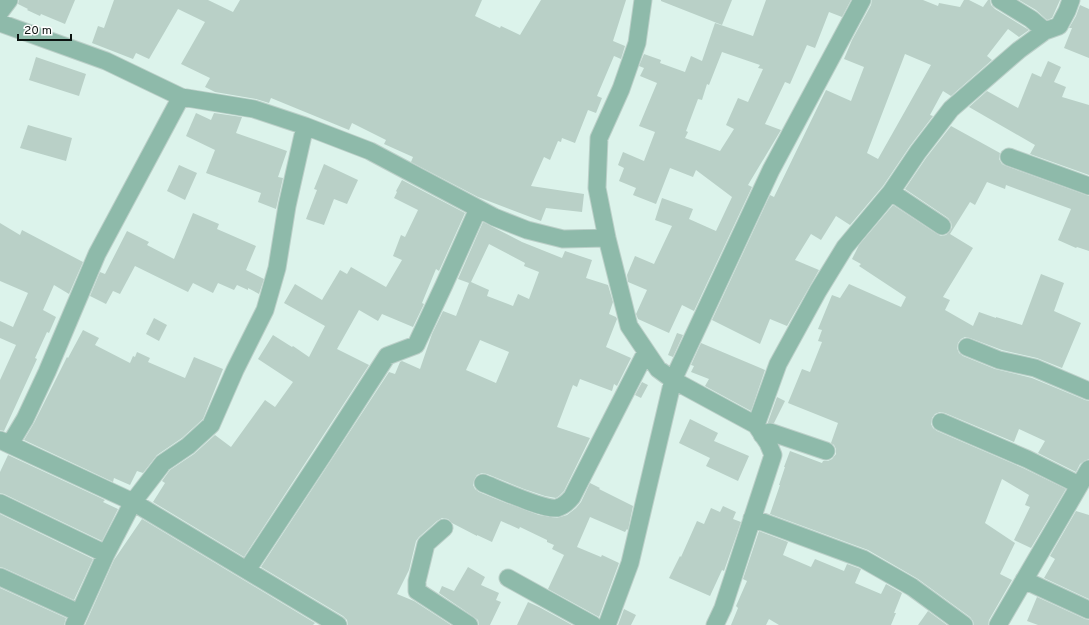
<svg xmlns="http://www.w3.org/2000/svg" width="1089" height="625" viewBox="0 0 1089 625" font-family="Overpass,sans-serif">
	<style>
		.building { fill: #b9d0c7; fill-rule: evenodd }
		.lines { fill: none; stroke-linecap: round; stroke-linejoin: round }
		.minor-casing { stroke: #bbcfc8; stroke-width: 19 }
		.minor { stroke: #8ebaaa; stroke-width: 17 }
	</style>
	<rect width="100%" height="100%" fill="#dcf3eb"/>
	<path class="building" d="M19,0H75L65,24L41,14L40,16L27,10L28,9L18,4Z
		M114,0H208L233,12L240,0H482L475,16L500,28L501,26L520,35L541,0H626L613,41L625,46L621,59L614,56L597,96L602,98L596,113L588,110L575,143L562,138L561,142L558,141L550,160L544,157L531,186L584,194L582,212L546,208L541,221L478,197L411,162L413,157L384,144L386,140L352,123L349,130L271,98L269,103L256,99L215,92L205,87L210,78L181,64L205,22L178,9L149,59L136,53L133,59L92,43L98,26L104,28Z
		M661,0H732L722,25L661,1Z
		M766,0H851L842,17L829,12L815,48L807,45L790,84L785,82L765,124L781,130L748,185L752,187L694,311L682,305L669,333L638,319L636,314L647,290L628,282L627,275L635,256L654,264L672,226L655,220L662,198L693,209L689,219L716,231L732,197L696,170L693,177L670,168L656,204L633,195L636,188L619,181L624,168L618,165L623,152L644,161L655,132L639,126L657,83L640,76L644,68L639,66L644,54L661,60L660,63L685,72L691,56L702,61L715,23L753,36ZM722,52L760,65L758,68L763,69L748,102L738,98L726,125L734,129L720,151L685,138L688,132L686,131L698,99L702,100L707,84L709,85Z
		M872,0H923L938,6L939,3L960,7L964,0H969L983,7L988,0H990L991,5L995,9L1029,30L1019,37L1008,29L987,56L992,60L951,96L943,91L930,115L933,116L910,146L883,186L850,225L836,216L821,240L811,234L795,260L819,270L787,326L770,319L760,344L712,320L770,195L774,197L826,90L851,101L864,67L844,59L852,40L871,5ZM905,54L931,65L878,159L867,153Z
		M1019,0H1060L1052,18L1047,20L1036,10Z
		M1080,5L1089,9V58L1064,48L1072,28H1069L1076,16Z
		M36,57L86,74L79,96L29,80Z
		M1048,61L1061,67L1054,82L1066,87L1062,97L1089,105V175L1030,154L1035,145L969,107L987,91L1018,108L1032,73L1041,77Z
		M196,113L211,120L214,113L242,117L236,133L287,151L278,177L283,178L276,209L258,202L261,193L206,173L215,150L186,136Z
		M28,125L72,138L66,161L20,148Z
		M951,126L1000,153L999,159L1002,164L1006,166L1086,195L1089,196V251L1077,247L1076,248L1058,240L1071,209L1006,185L1005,189L987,182L975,205L970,202L950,234L973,248L943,297L950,300L945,310L973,326L979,312L996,318V317L1022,325L1041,274L1064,283L1054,311L1081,323L1062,368L1037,358L1002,350L970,338L965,337L961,339L958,343L957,348L959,353L963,356L995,369L1032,378L1085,400L1089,401V459L1084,461L1080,464L1076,472L1038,453L1045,441L1019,429L1014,442L945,413L940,412L935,414L932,418L931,424L933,428L937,431L1023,468L1066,489L1031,548L1014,540L1030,507L1025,505L1029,495L1002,479L985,523L1015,543L1000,574L1012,580L989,620L988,625H974L973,621L970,617L918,579L868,550L770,514L780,485H779L785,467H784L790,451L822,463L823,461H828L832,459L836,454V449L834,445L831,443L838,423L788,403L802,369L810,372L822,342L818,341L822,330L818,329L832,295L840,298L849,284L901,307L906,297L859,266L861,264L852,259L859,245L893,205L937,234L941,236L946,235L950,231L952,227L951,222L948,218L905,189L926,158Z
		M324,164L358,180L347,204L334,199L324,225L306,219L317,190L314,189Z
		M179,165L197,173L185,200L167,191Z
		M402,180L465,213L439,271L436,269L422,303L424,304L413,327L382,314L378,321L359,310L337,349L369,365L244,557L153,502L165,483L162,481L170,470L194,454L215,435L231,447L265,400L275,407L293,382L258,359L273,335L292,347L293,346L309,357L325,326L284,303L295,284L322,300L340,270L347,274L351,267L386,287L402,260L393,256L401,235L405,237L418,210L394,198L397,192L396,191Z
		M193,213L219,224L217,229L256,246L246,270L264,279L259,294L248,288V290L237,285L234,290L218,283L213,293L193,283L188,292L135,266L120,294L113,291L106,304L90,296L100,272L105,274L127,231L149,242L147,245L174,259Z
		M483,222L522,242L562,258L565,251L592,260L586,278L608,285L613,302L609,314L616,317L617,319L606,347L631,358L617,386L614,384L612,391L580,379L577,387L573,385L557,427L590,438L564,491L559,496L556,498L545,496L524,489L487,474L482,473L477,475L474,480L473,485L475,489L479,492L506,503L539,515L557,518L567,515L576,508L581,502L590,483L600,488L599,489L633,506L628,530L627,529L625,532L590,517L577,547L601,557L602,555L619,563L599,617L548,589L564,555L552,549L554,545L547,542V540L520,527L519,529L501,521L492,542L477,535V536L452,523L448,519L442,518L437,521L419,537L416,541L409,570L397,594L414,601L451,625H348L347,620L343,616L261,567L389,372L395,374L400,362L402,361L420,369L432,334L443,311L456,316L469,283L458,279ZM489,244L525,263L524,266L539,272L529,299L518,294L513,306L487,296L489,290L471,282ZM480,340L509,352L496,383L466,370Z
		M0,223L20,235L22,230L83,262L69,294L54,285L43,310L56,317L49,333L47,332L35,358L37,359L4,431L0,430V380L16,345L0,338V321L13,327L28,293L0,281Z
		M154,318L167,325L159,341L146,334Z
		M83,330L99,338L95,345L130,363L133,356L135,357L137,352L150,358L148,362L185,378L194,357L223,369L203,419L182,438L157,455L143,473L137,471L130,485L114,478L113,482L24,440L34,423L67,357L68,358Z
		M677,333L683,335L673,357L668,355Z
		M701,343L765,370L751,411L705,386L709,379L691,372L694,366L691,365Z
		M642,382L648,385L641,398L635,395Z
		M777,397L785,401L774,423H768V422Z
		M690,419L718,433L714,441L749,456L738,481L706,466L710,458L679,443Z
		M8,455L105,500L103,502L118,509L102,541L4,494L0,493V472Z
		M723,506L736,512L733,519L741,522L724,571L722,570L710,596L669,578L680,556L681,557L697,521L704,524L711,508L720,512Z
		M1076,511L1089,515V599L1044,578L1055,559L1050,556Z
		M0,514L93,559L74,600L4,568L0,567Z
		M142,519L315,623L313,625H85L114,560Z
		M759,531L788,542L783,555L811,567L815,559L844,571L847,564L861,569L855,583L881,594L886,584L902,593L894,613H896L891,625H779L769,619L766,625H731L738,608L736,606L747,581L743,579Z
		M468,567L485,577L481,585L499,593L496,600L501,602L490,625H479L478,620L474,617L439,593L442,586L454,591Z
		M0,588L66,618L64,625H0Z
		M1037,597L1085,619L1089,620V625H1038L1027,621Z
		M528,602L539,607L572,625H517Z
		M624,609L636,615L631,625H618Z
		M928,611L947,625H918Z"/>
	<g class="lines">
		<defs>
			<path id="minor" d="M643,0L637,43L621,89L599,138L597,188L607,238L629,326L658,369L673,380L756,425L768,443L773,455L723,608L715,625
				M1000,0L1031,19L1045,31
				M0,12L9,0
				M0,23L106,61L181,97L254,109L305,126L370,151L494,217L527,230L563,239L607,238
				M1009,157L1089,186
				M891,192L942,226
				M967,347L999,360L1035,368L1089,391
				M941,422L1027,459L1079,485
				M756,425L778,364L818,291L845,247L891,192L918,152L951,109L1019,50L1045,31L1059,26L1067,11L1071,0
				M762,435L770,432L826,451
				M0,440L133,502L338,625
				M10,444L25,419L47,372L97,254L181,97
				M483,483C498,489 544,510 557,508C564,506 568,502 572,497L646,352
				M0,503L106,554
				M752,518L863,559L912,587L964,625
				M444,528L426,544L417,581V591L469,625
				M247,570L323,455L387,356L416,345L444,285L478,209
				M0,577L79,613
				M508,578L593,625
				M1024,580L1089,610
				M74,625L106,554L133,502L163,463L188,446L211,425L235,370L265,310L277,268L287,206L305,126
				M607,625L630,563L673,380L771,170L862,0
				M998,625L1089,469"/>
		</defs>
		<use href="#minor" class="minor-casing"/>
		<use href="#minor" class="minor"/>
	</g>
	<path d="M18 34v6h53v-6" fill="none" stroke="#0c1411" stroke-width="2"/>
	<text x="24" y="34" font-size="12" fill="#0c1411" stroke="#ffffff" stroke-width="3" paint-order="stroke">20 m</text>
</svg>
